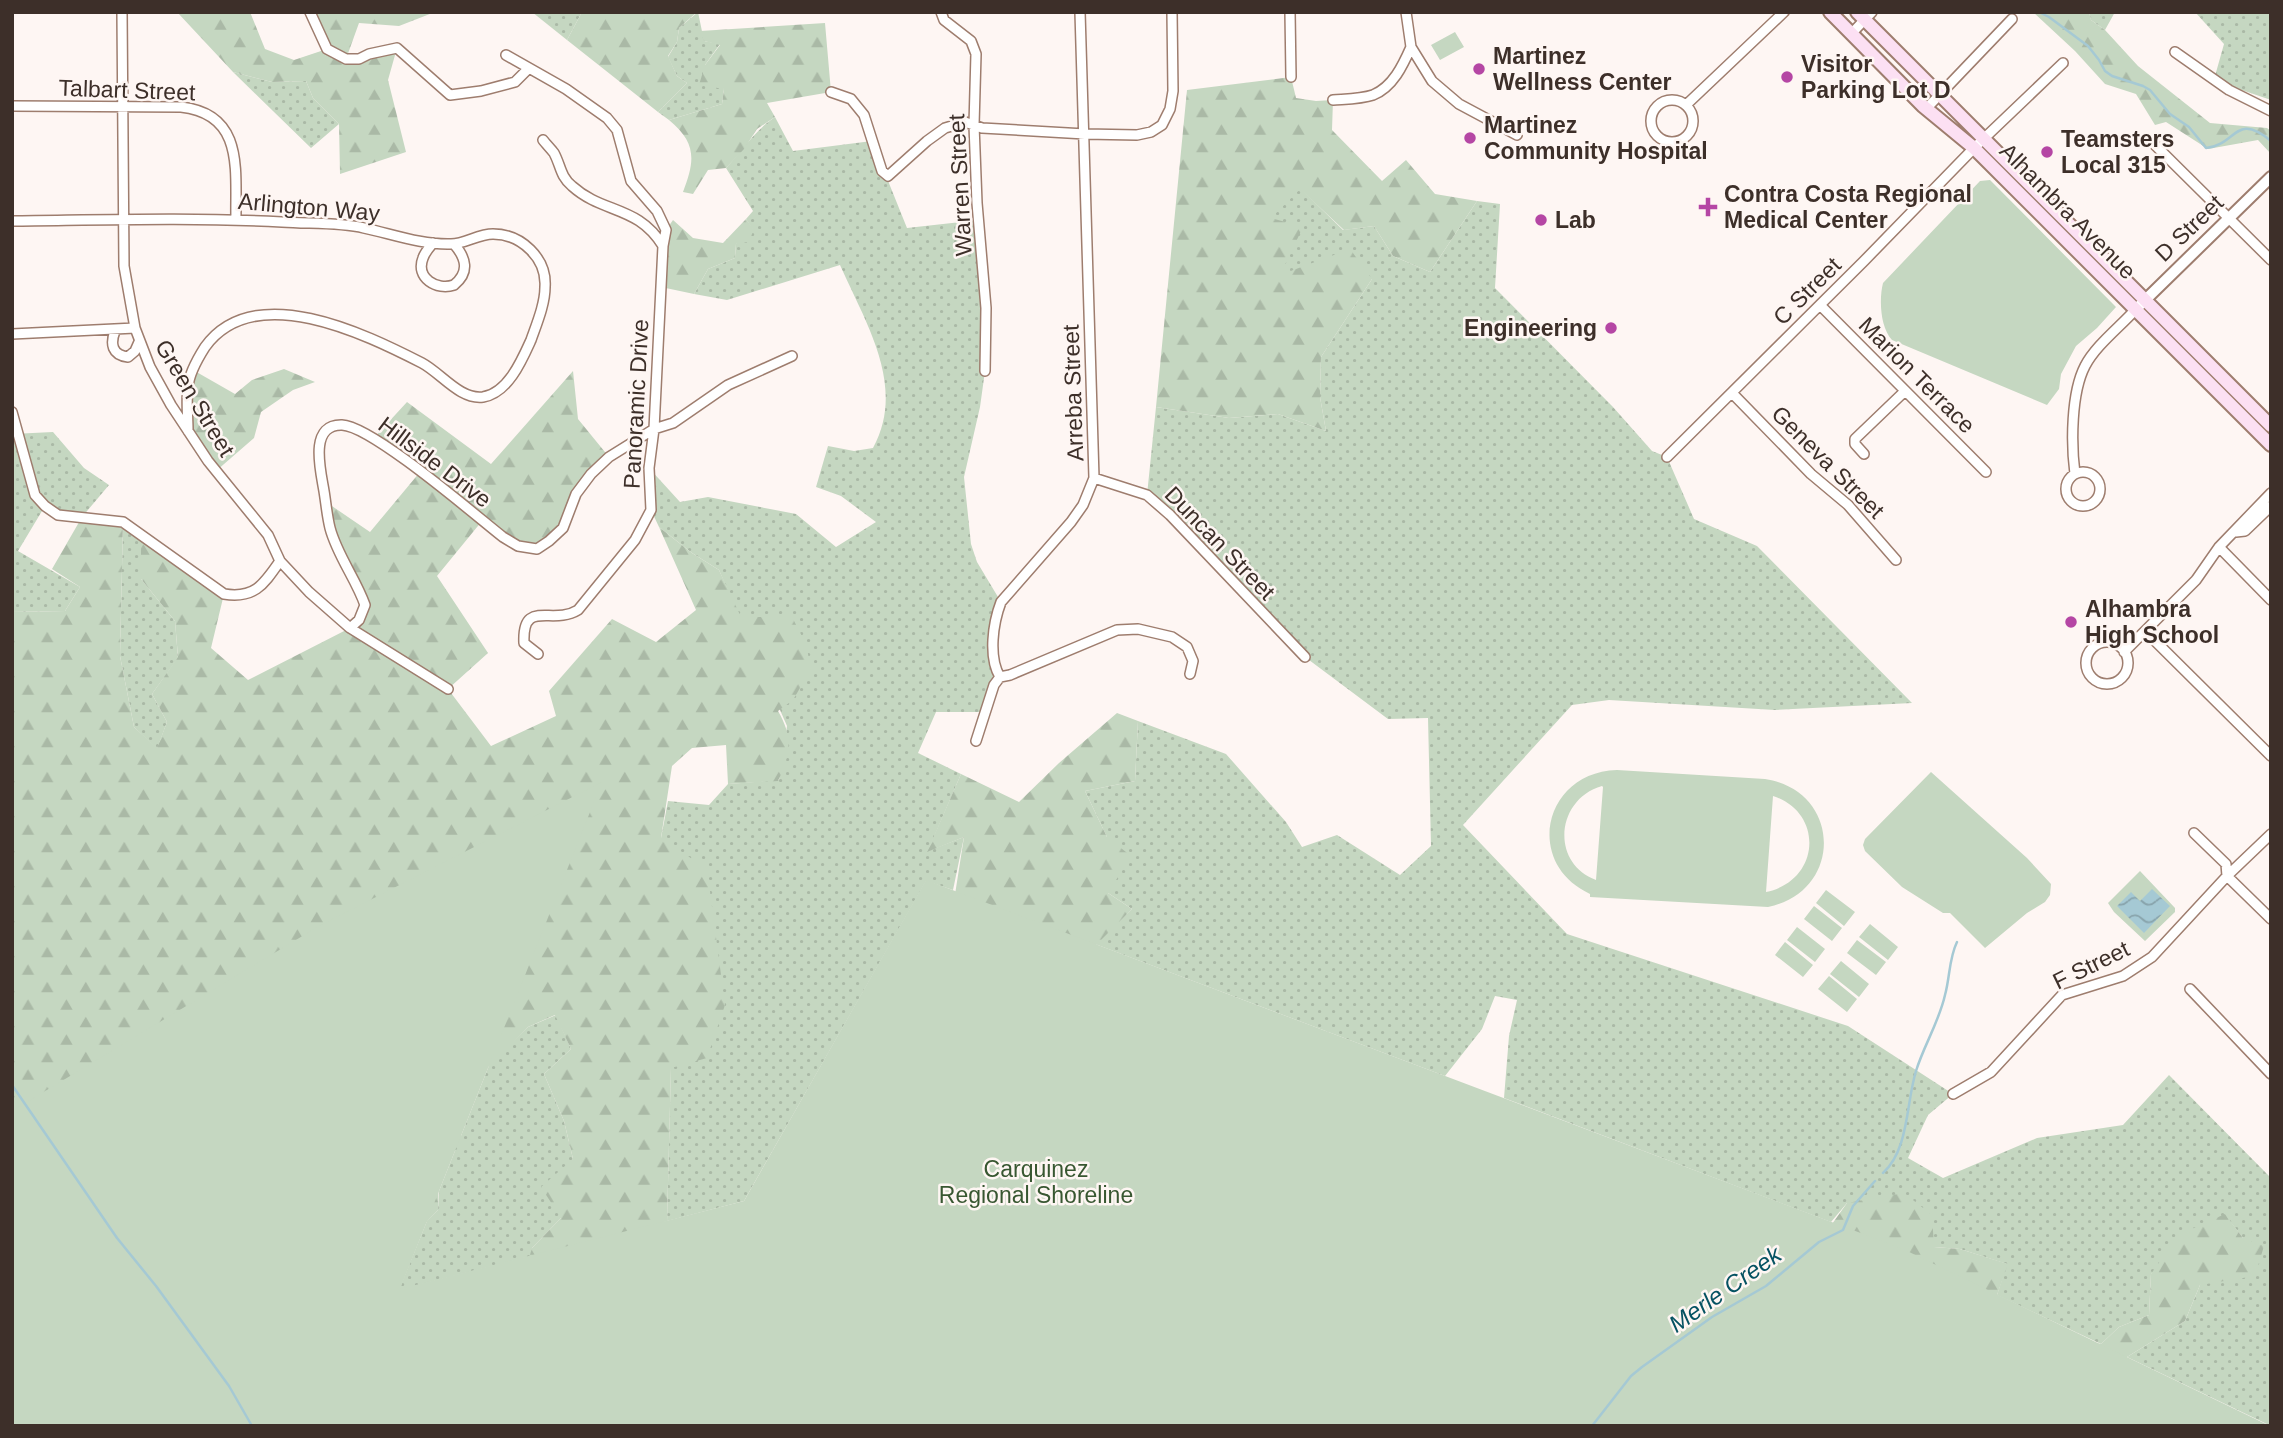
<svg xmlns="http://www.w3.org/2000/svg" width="2283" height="1438" viewBox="0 0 2283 1438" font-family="Helvetica,sans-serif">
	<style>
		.grass { fill: url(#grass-dots) }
		.forest { fill: url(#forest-firs) }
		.park { fill: #c5d7c1; fill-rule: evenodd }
		.water { fill: url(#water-waves) }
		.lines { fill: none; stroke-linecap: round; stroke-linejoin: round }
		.stream { stroke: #a5c9d4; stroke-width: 2.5 }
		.minor-casing { stroke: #9e7d6e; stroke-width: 12 }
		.tertiary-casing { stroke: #9e7d6e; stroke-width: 14 }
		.secondary-casing { stroke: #9e7d6e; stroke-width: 16 }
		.minor { stroke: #fff; stroke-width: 9 }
		.tertiary { stroke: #fff; stroke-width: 10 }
		.secondary { stroke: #fce0f3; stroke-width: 12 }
		.poi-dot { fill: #b546a4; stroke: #fef6f3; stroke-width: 2.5 }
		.labels { text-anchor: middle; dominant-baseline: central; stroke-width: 5; stroke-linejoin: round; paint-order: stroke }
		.poi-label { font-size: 23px; font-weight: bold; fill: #3d2f29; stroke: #fef6f3; text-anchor: start }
		.street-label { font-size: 23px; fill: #3d2f29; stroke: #fef6f3 }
		.park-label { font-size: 23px; fill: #385731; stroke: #fef6f3 }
		.water-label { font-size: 24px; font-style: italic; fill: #055262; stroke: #fef6f3 }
	</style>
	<defs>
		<pattern id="grass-dots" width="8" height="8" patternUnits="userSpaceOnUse" patternTransform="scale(1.75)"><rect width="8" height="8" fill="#c5d7c1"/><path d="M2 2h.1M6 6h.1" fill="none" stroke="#aab9a6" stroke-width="1.8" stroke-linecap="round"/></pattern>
		<pattern id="forest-firs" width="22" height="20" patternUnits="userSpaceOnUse" patternTransform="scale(1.75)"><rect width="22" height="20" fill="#c5d7c1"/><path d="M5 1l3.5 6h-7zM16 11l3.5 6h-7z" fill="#aab9a6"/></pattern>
		<pattern id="water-waves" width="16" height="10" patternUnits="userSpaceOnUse" patternTransform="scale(1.75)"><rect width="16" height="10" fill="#a5c9d4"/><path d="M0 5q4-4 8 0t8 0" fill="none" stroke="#88a4ac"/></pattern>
	</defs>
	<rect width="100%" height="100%" fill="#fef6f3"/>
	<path class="grass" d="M532,12H582L567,40Z
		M698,12L704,41L720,44L705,65L724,89L722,104L669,120L658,112L687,83L677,76L668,57L677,42L679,28Z
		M2089,12H2115L2105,30L2091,20Z
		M2195,12H2271V100L2230,86L2215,76L2224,44Z
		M233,72L272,82L306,81L313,98L339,124L311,148Z
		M775,117L793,151L872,141L907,228L979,220L985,371L980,407L964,477L971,544L977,562L1001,602L994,650L1000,677L986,712H936L918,753L961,774L928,851L964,837L953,890L926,881L744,1201L667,1221L671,1067L661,838L668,801L709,805L728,784L779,780L787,726L719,570L692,553L659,527L651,510L649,468L680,502L708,497L796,514L836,547L876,522L841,496L816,487L828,446L854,451L873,448C907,386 865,322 840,265L727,300L694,294L708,269L735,258L736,244L753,230L746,219L753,211L726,168C743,150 754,131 775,117Z
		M1300,188L1343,230L1374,226L1393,256L1430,272L1477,201L1500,204L1495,288L1613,407L1652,451L1667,457L1694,519L1757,546L1912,703L1775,710L1609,700L1572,705L1463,825L1567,934L1848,1026L1953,1094L1928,1115L1908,1158L1943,1178L2037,1138L2123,1125L2169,1075L2271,1178V1426L2127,1357L2185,1321L2200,1285L2243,1238L2225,1215L2151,1274L2149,1315L2119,1327L2101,1344L1997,1295L2007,1264L1960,1249L1934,1247L1847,1203L1831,1222L1504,1098L1509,1036L1517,1000L1495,996L1482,1029L1445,1076L1095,944L1132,909L1108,893L1107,837L1085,791L1135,781L1138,721L1226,754L1286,822L1302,847L1337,835L1400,875L1431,846L1428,718L1388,719L1305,657L1147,495L1156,407L1229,418L1278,414L1326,431L1320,397L1321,357L1372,279L1280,276L1270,218Z
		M53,432L84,468L109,485L82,517L58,515L45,506L18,551L80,587L65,611L12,612V434Z
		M123,522L141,535V579L175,621L178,658L152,694L167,722L157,749L134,727L120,656Z
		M556,1015L571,1049L544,1074L564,1121L573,1159L561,1218L532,1248L531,1256L399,1290L427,1221L438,1210L439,1191L490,1063L528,1027Z"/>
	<path class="forest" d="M177,12H250L265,49L294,60L327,49L310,12H435L399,26L359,23L346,59L397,48L388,80L406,152L340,174L339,124L313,98L306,81L272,82L233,72Z
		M582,12H697L679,28L677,42L668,56L677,76L687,83L658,112L567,40Z
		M2033,12H2089L2091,20L2105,30L2138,66L2210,123L2267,128L2271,131V154L2258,140L2208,149L2166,122L2155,125L2136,94L2105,84L2075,51Z
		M825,23L831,92L767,103L775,117L757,129L744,149L726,168L708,170L693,194L683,192C695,161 697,143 669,120L722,104L724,89L699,85L705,65L720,45L704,41L700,31Z
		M1291,77L1296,98L1316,101L1333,100L1332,130L1382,181L1406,160L1435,194L1477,201L1430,272L1393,256L1374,226L1344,230L1300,189L1271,218L1303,227L1280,275L1350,249L1372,279L1321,357L1320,397L1326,431L1278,414L1229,418L1156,407L1187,90Z
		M746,219L754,230L748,242L736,244L735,258L708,269L694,294L661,287L666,230L673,220L693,238L723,243Z
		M284,369L315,382L293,390L261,412L254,438L216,471L188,431L193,370L235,394L252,380Z
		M573,371L578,419L609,457L591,474L563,528L537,549L518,546L482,521L437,576L488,653L448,689L491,746L556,716L549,691L612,619L656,642L696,610L659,527L692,553L719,570L741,617H792L806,644L811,669L793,700L778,711C793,737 791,753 778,781L728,784L726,745L692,748L672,766L661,838L707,869L725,1005L707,1058L671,1068L667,1221L523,1279L532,1248L561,1218L541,1187L573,1159L564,1121L544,1074L571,1049L555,1015L528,1027L443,1112L467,1144L439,1159L438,1210L382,1268L12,1272V612L65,611L80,587L52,569L82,517L123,522L120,656L134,727L157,748L167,722L152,694L178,657L175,621L141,579V535L224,594L211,648L248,680L350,628L364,612L336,546L326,502L370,532L420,472L373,439L407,402L491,464Z
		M1117,713L1138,721L1135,781L1085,791L1107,837L1131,856L1108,893L1132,909L1078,963L951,920L964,837L927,852L961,774L1019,802L1059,763Z
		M1904,1193L1932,1215L1934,1247L1960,1249L2008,1264L1997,1295L1969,1320L2101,1344L2119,1327L2149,1315L2151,1274L2178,1235L2225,1214L2243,1238L2264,1246L2255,1276L2200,1285L2185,1321L2127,1357L1555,1426L1817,1245L1847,1203Z"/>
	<path class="park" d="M1455,32L1464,47L1440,60L1431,45Z
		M1990,180L2116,307L2097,328L2076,346L2061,374L2059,389L2047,405L1892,340C1880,327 1879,299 1883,283L1980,181Z
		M1617,770L1765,779C1842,791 1844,891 1768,907L1590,897V894C1523,863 1544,772 1617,770ZM1602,786L1603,787L1596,880C1550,863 1556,799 1602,786ZM1773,796C1825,813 1820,881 1766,892Z
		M1931,772L2027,858L2051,884L2050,895L2045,902L2027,913L1985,948L1950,913H1943L1902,887L1865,851L1863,845L1865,839Z
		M602,782L400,1289L744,1201L926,880L1903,1249L2270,1426H12V1111L319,926Z
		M2140,871L2175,908V912L2145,941L2114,912L2108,903Z
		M1826,890L1855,912L1844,926L1816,903Z
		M1814,906L1842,928L1832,941L1804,919Z
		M1870,924L1898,947L1888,960L1859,937Z
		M1797,927L1825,949L1815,962L1787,940Z
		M1857,940L1886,962L1876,975L1847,953Z
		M1785,942L1813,965L1803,977L1775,955Z
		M1841,961L1869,984L1859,997L1830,974Z
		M1829,976L1857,999L1847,1012L1818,989Z"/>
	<path class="water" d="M2152,889L2170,906L2144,933L2117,906L2131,892L2140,901Z"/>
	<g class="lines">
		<path class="stream" d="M2039,12L2049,17L2088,46L2099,60L2105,71L2112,76L2143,86L2150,90L2170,114L2189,127L2206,148C2237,145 2235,111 2271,141
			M12,1085L117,1238L156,1286L229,1386L252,1426
			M1883,1173C1909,1150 1906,1103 1916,1071C1924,1045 1939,1022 1945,995C1950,977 1949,958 1957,942
			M1592,1426L1631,1376L1642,1367L1712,1317L1766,1286L1819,1242L1843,1230L1853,1206L1875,1181"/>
		<defs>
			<path id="minor" d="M122,12L124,266L135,328L150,367L171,405L208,461L268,535L280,561L309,592L350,628L448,689
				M310,12L327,49L346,59H359L369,54L397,48L450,95L481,91L515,82L529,68
				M941,12L944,20L971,41L976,54L974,125L977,203L986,308L985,371
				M1080,12L1094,478L1083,505L1071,522L1001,602C993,623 988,657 1000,677L1010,675L1117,630L1138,629L1172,637L1187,647L1193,661L1190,674
				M1290,12L1291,77
				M1406,12L1411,47L1432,81L1459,104L1517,135
				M1851,34L1872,12
				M2175,52L2229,90L2271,111
				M506,55L566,89L607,118L617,130L631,181L657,211L666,230L663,246
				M831,92L851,99L864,115L882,171L888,176L927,141L945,128L965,122L982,128L1085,134L1137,135L1151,132L1162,125L1170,109L1173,91L1172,12
				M1651 121a21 21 0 1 1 42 0a21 21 0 1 1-42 0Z
				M1333,100C1346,99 1361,99 1373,95C1393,87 1403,65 1411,47
				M1686,105L1784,12
				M12,106L181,107C245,114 235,171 236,220
				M1926,109L2012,19
				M2155,145L2271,260
				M12,221C102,220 192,217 282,222C309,224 338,222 364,228C392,234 422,245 451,244C465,244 478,234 493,234C521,234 547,258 545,287C545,304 537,323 531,340C522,360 508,393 483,397C460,400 441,373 422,363C365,334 254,279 205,347C198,358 189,373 188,387C186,401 188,417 188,431
				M433,243C429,248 425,252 423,258C415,278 437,291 454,285C470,272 466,258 454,244
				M1820,305L1986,472
				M115,331C110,344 112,355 128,357L135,351L139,342
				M12,334L135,328
				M1732,393L1811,474L1848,505L1896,560
				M12,412L35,495L45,506L58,515L123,522L224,594C255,599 264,584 280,561
				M1864,454L1855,444V439L1905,391
				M1667,457L1864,261L1974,148L2063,63
				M2066 489a17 17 0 1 1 34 0a17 17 0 1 1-34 0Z
				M2075,474C2071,444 2071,393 2085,366C2096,345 2120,327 2136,309
				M1094,478L1147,495L1170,515L1305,657
				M2236,532L2245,531L2271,506
				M2219,547L2271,600
				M350,628L359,620L365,605C356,579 337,555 330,528C327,516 326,503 324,491C321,472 308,424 342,425C372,426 475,515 503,537L518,546L537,549L549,541L563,528L576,494L591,474L609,457L654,429L673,423L728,385L792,356
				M2145,631L2271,756
				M2086 663a21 21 0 1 1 42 0a21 21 0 1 1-42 0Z
				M2124,652L2196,580L2219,547L2271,493
				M538,654L524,643C522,598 552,626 578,610L635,540L651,510L649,468L654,429L663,246C638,205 603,214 572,186C560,176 561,166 554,153C551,149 546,144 543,140
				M976,741L994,685L1000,677
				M2194,833L2226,864L2227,876L2271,919
				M2190,989L2271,1074
				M1953,1094L1991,1072L2062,995L2123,976L2152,957L2227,876L2271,834"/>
			<path id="tertiary" d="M2136,309L2271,177"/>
			<path id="secondary" d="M1830,12L1923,106L1974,148L2271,445
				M1857,12L2271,426"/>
		</defs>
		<use href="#minor" class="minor-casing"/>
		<use href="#tertiary" class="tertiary-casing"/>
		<use href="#secondary" class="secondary-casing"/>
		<use href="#minor" class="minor"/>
		<use href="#tertiary" class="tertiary"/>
		<use href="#secondary" class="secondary"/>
	</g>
	<g class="poi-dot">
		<circle cx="1479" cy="69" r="7"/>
		<circle cx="1787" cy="77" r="7"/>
		<circle cx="1470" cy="138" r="7"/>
		<circle cx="2047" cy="152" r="7"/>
		<path d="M1704.5 196.5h7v7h7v7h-7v7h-7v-7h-7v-7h7z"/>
		<circle cx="1541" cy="220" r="7"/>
		<circle cx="1611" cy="328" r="7"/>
		<circle cx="2071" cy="622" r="7"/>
	</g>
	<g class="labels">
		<g class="poi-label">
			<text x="1493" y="56">Martinez<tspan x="1493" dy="26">Wellness Center</tspan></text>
			<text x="1801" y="64">Visitor<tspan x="1801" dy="26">Parking Lot D</tspan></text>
			<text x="1484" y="125">Martinez<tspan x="1484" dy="26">Community Hospital</tspan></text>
			<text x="2061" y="139">Teamsters<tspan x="2061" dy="26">Local 315</tspan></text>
			<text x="1724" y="194">Contra Costa Regional<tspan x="1724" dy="26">Medical Center</tspan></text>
			<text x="1555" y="220">Lab</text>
			<text x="1597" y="328" text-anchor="end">Engineering</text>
			<text x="2085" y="609">Alhambra<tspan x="2085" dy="26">High School</tspan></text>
		</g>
		<g class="street-label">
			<text transform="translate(127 90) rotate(2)">Talbart Street</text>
			<text transform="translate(960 185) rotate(-93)">Warren Street</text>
			<text transform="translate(309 207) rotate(5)">Arlington Way</text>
			<text transform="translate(2068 211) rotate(45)">Alhambra Avenue</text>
			<text transform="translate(2189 228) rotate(-44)">D Street</text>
			<text transform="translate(1807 291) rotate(-45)">C Street</text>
			<text transform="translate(1917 375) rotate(45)">Marion Terrace</text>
			<text transform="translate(1073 393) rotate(-92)">Arreba Street</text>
			<text transform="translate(195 398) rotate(59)">Green Street</text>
			<text transform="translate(636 404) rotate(-87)">Panoramic Drive</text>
			<text transform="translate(435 462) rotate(37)">Hillside Drive</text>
			<text transform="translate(1828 462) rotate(45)">Geneva Street</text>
			<text transform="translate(1220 543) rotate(46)">Duncan Street</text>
			<text transform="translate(2091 965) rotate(-26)">F Street</text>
		</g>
		<g class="park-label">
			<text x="1036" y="1169">Carquinez<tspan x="1036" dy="26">Regional Shoreline</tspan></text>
		</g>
		<g class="water-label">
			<text transform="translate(1725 1289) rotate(-35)">Merle Creek</text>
		</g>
	</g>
	<rect width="2283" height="1438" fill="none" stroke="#3d2f29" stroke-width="28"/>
</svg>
